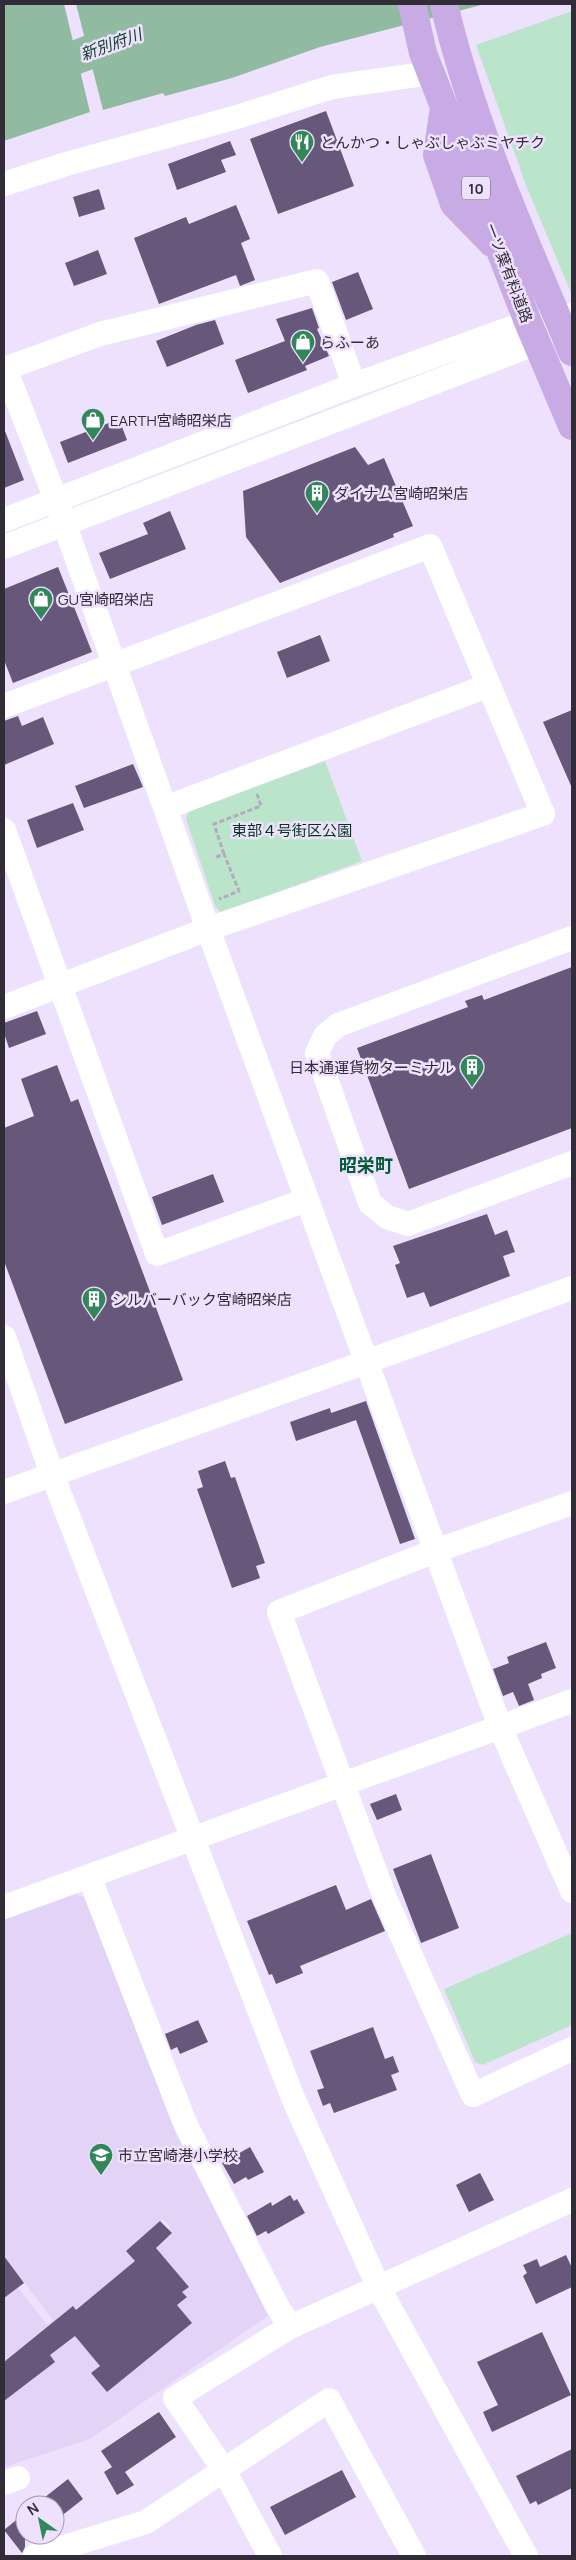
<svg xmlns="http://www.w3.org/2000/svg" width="576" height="2560" viewBox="0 0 576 2560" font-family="Manrope,'Noto Sans JP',sans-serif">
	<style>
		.built { fill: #e3d3f7; fill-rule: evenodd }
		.green { fill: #bbe5ca }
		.water { fill: #91bba0 }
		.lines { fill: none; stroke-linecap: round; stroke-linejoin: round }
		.river { stroke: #91bba0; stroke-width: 34 }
		.building { fill: #67577a }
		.path { stroke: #b4aac1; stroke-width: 3; stroke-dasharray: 5 2.5; stroke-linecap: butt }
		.minor { stroke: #fff; stroke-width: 24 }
		.major { stroke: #c8abe5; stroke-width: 28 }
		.labels { text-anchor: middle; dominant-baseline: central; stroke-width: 5; stroke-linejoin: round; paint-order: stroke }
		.shield { fill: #ede1fd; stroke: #696272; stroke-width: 1 }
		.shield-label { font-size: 14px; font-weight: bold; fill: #312c37 }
		.poi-label { font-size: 15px; fill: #312c37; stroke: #ede1fd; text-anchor: start }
		.street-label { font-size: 15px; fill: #312c37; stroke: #ede1fd }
		.park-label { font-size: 15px; fill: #00351c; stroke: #ede1fd }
		.water-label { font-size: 16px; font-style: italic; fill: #114329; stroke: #ede1fd }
		.quarter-label { font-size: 18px; font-weight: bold; fill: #025d36; stroke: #ede1fd }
	</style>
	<rect width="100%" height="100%" fill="#ede1fd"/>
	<path class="built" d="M73,1894L84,1897L176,2134L269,2315L90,2439L4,2467V2401L55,2362L36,2337L4,2362V2298L15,2290L4,2274V2270L47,2325L53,2320L4,2256V1920ZM163,2219L170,2227L168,2229L172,2234L143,2259L135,2261L126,2251ZM162,2255L189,2287L182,2292L186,2297L181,2302ZM121,2273L192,2323L107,2392L91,2373L100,2366L69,2328L85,2315L79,2307Z"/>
	<path class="green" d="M572,11V295L527,188L476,45Z
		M325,761L362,861L221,913L215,906L186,819L188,812Z
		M572,1933V2025L483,2065L475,2062L444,1989Z"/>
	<path class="water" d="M4,4H64L90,112L4,141Z
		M76,4H485L320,47L232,78L165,96L163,93L103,110Z"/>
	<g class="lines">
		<path class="river" d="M4,84L219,4"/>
	</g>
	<path class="building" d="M326,111L354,186L278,214L250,139Z
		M230,141L236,155L221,160L226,172L177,190L168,164Z
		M99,189L105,209L79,217L73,197Z
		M236,205L250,239L241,243L255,280L240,286L236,275L159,304L134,238L186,217L189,224Z
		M98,250L107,274L74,286L65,263Z
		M358,272L373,309L346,320L332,282Z
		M312,308L319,328L317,329L329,356L305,366L307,370L248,393L235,360L285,341L276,319Z
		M215,320L224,344L167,367L156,341L196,325Z
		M119,419L127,440L68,463L60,442Z
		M5,431L24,480L4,488V432Z
		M355,447L368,465L384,458L413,526L393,534L394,537L280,583L246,537L243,491Z
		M170,511L186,549L110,579L99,553L148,534L143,523Z
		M58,567L92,652L13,683L4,660V589Z
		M320,635L330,661L287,678L277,652Z
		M572,710V788L543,722Z
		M18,716L22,726L43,717L54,744L4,765V721Z
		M133,764L143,787L84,808L75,786Z
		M73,803L84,830L37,848L27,820Z
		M572,967V1128L409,1189L357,1048L468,1007L465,1001L482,995L484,1000Z
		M37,1011L46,1034L9,1048L4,1033V1023Z
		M57,1065L71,1102L78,1099L183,1380L65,1424L4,1261V1128L34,1116L21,1079Z
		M213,1174L224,1202L162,1225L152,1197Z
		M487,1214L495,1235L507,1230L515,1252L503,1256L510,1276L430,1307L424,1292L407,1298L395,1265L400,1263L393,1246Z
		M366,1401L415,1539L400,1544L356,1420L296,1441L290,1422L330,1408L331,1413Z
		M225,1461L231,1478L235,1477L265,1563L256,1566L260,1578L232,1588L197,1489L203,1487L198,1471Z
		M546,1642L556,1668L541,1674L542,1678L528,1684L534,1700L519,1706L513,1692L503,1696L493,1669L509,1663L507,1657Z
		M396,1794L402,1810L377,1820L370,1804Z
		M431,1854L459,1928L421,1943L393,1869Z
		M336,1885L346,1910L371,1899L385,1931L300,1966L303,1973L276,1984L272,1974L269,1975L247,1921Z
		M198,2020L208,2042L180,2054L177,2047L171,2050L165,2034Z
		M373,2027L385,2059L393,2056L399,2072L391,2075L397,2090L334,2113L330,2103L323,2106L317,2090L324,2088L310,2051Z
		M250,2147L264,2172L248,2180L246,2177L234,2184L222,2163Z
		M480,2173L494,2200L469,2212L456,2185Z
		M290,2195L294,2201L297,2199L305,2213L268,2234L266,2231L257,2236L247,2216L271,2202L272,2206Z
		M160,2221L172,2233L156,2248L189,2287L182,2292L187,2297L177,2305L192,2323L107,2392L91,2373L100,2366L75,2336L50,2355L55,2362L4,2401V2362L73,2306L76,2310L135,2261L126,2251Z
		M566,2255L572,2268V2287L536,2304L523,2276L527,2273L523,2265L537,2259L540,2267Z
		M4,2256L24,2283L4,2298Z
		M542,2332L571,2395L492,2432L483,2412L498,2405L477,2362Z
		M159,2412L176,2437L125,2472L134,2485L117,2495L104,2472L112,2467L101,2451Z
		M572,2449V2488L538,2505L536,2501L530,2504L516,2476Z
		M342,2470L356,2497L285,2535L270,2507Z
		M68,2479L83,2499L55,2521V2505H35Z
		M25,2513V2547L22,2553L4,2530Z"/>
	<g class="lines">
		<path class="path" d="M224,854L214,824L261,806L257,794
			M216,857L224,854L239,891L219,899"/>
		<path class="minor" d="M4,184L66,164L237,117L332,87L431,73
			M5,368L56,500L208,929L500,1727L572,1891
			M4,369L100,334L317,281L354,385
			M4,520L354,385L528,322L559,320L572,315
			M4,547L537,343L549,330
			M4,706L430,546L543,814L208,929L4,1007
			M165,808L487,686
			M4,830L157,1254L306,1200
			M572,938L338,1025L325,1036L317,1053L370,1203L387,1217L408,1224L572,1163
			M4,1337L52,1474L293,2098L379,2288L526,2556
			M4,1492L572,1288
			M572,1503L435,1551L279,1612L385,1898L473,2095L572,2049
			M89,1876L185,2123L277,2306L290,2327
			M4,1907L572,1701
			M4,2483L18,2478
			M35,2556L146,2522L329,2400L414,2556
			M270,2556L224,2470L175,2398L290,2327L572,2200"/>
		<path class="major" d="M412,4L423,53L528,322L572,426
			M444,4C472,124 524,238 572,352
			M444,107L437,155L454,204L492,243"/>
	</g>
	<defs>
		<symbol id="restaurant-pin" viewBox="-11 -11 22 30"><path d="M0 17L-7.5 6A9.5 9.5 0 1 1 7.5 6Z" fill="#32875a" stroke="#ede1fd"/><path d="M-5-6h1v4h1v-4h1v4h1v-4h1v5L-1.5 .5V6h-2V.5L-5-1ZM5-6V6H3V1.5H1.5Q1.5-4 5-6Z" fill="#fff"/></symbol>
		<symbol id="shop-pin" viewBox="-11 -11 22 30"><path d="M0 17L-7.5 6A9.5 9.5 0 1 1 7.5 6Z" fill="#32875a" stroke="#ede1fd"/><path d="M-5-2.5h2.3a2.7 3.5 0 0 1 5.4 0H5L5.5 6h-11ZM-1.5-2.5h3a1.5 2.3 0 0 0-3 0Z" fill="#fff"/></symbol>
		<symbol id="building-pin" viewBox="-11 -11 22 30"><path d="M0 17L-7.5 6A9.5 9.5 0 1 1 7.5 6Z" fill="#32875a" stroke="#ede1fd"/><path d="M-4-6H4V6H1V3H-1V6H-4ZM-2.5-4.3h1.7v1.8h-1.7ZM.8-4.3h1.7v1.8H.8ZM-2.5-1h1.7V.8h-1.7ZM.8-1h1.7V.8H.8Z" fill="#fff"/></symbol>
		<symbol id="school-pin" viewBox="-11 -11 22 30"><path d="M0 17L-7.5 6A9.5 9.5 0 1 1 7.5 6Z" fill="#32875a" stroke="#ede1fd"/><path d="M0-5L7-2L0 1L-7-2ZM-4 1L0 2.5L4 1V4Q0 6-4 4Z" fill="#fff"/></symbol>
	</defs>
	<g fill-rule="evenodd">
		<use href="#restaurant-pin" x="288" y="128" width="28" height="38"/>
		<use href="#shop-pin" x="289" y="328" width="28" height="38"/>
		<use href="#shop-pin" x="79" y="406" width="28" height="38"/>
		<use href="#building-pin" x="303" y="479" width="28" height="38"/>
		<use href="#shop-pin" x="27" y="585" width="28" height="38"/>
		<use href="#building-pin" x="458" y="1053" width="28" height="38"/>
		<use href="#building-pin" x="80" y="1285" width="28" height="38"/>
		<use href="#school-pin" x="87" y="2141" width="28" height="38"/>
	</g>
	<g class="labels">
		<rect class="shield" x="462" y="176.5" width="28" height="23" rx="4"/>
		<g class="shield-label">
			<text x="476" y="188">10</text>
		</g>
		<g class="poi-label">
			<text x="320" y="142">とんかつ・しゃぶしゃぶミヤチク</text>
			<text x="320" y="342">らふーあ</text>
			<text x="110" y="420">EARTH宮崎昭栄店</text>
			<text x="334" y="493">ダイナム宮崎昭栄店</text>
			<text x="58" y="599">GU宮崎昭栄店</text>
			<text x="454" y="1067" text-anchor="end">日本通運貨物ターミナル</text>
			<text x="112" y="1299">シルバーバック宮崎昭栄店</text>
			<text x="118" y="2155">市立宮崎港小学校</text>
		</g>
		<g class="street-label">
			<text transform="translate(509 273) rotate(69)">一ツ葉有料道路</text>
		</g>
		<g class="park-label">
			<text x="292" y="830">東部４号街区公園</text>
		</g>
		<g class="water-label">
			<text transform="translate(111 44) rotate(-20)">新別府川</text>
		</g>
		<g class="quarter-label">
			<text x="366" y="1165">昭栄町</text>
		</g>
	</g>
	<rect width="576" height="2560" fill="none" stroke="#312c37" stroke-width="10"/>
	<g transform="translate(40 2520) rotate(327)"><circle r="24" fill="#ede1fd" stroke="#a299ae"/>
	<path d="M0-4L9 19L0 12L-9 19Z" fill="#32875a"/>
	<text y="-8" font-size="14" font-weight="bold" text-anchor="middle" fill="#312c37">N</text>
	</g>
</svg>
